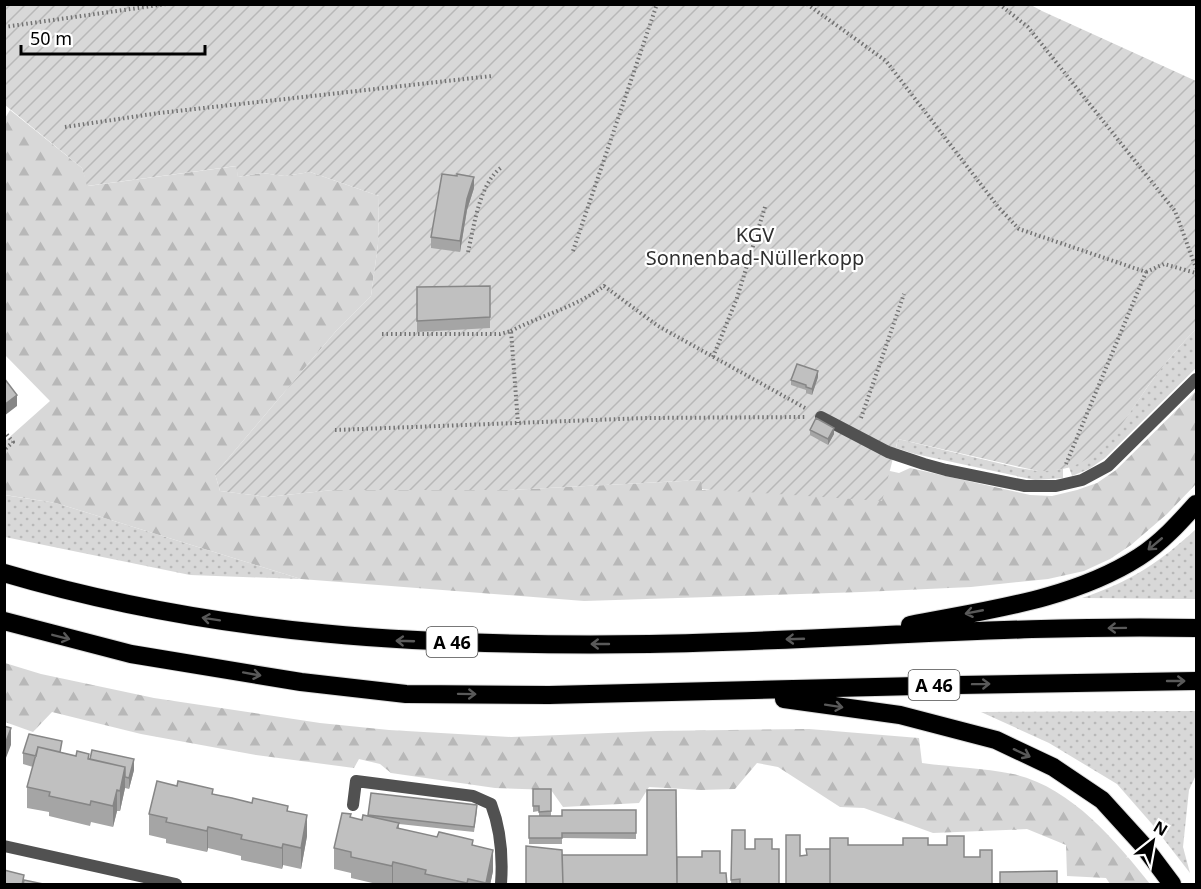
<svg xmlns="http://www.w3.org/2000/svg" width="1201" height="889" viewBox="0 0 1201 889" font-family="'Noto Sans',sans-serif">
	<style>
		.grass { fill: url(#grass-dots) }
		.forest { fill: url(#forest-firs) }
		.garden { fill: url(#garden-furrows) }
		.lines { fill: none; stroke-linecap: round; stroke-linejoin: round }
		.motorway-casing { stroke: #dbdbdb; stroke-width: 20 }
		.path { stroke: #737373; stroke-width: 4; stroke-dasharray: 1.5 3; stroke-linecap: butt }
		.service { stroke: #515151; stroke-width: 12 }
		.minor { stroke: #515151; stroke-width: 12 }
		.motorway { stroke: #000; stroke-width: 18 }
		.wall { fill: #a5a5a5 }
		.shaded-wall { fill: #868686 }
		.building { fill: #c0c0c0; stroke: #868686; stroke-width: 1.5 }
		.oneway { stroke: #595959 }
		.labels { text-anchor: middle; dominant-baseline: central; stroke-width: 4.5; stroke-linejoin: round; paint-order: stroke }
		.shield { fill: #fff; stroke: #4c4c4c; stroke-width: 1.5 }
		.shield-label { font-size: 18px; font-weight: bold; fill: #000 }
		.park-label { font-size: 20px; fill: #2f2f2f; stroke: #fff }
	</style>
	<defs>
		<pattern id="grass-dots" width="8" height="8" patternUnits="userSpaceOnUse" patternTransform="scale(1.5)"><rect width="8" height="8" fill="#d8d8d8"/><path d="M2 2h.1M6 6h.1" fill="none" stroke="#b8b8b8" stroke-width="1.8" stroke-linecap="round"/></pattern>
		<pattern id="forest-firs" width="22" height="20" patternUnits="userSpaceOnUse" patternTransform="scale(1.5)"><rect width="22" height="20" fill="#d8d8d8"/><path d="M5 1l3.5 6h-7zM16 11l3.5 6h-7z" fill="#b8b8b8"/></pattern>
		<pattern id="garden-furrows" width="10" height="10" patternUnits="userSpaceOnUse" patternTransform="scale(1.5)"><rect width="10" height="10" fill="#d8d8d8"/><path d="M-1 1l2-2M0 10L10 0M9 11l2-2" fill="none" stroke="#b8b8b8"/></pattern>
	</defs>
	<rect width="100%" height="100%" fill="#fff"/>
	<path class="grass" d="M1196,329V368L1105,458L1089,469L1072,476L1069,467C1109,452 1129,411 1154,378C1167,361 1181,344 1196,329Z
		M898,439L1019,468L1038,471L1063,469V478L1035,480L915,454L896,448Z
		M4,495L56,503L301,579L190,575L5,537Z
		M1196,529V599L1082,598C1130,582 1159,563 1196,529Z
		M1196,711V775L1189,790L1183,847L1190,873L1152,824L1117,784L1049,743L981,712Z"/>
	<path class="forest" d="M10,110L82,168L88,186L237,166L238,177L262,173L285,176L310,172L379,196L378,244L371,296L336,331L215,474L220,491L267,497L333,490H509L702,480V490L890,471L899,473L910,468L1030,495L1052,496L1077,490L1097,483L1116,470L1196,391V484L1167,514L1131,545L1110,559L1084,571L1048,579L971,587L862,592L584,601L301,579L56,503L5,495L4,442L50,401L5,355L4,120Z
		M5,663L41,674L154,698L320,723L389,730L511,737L657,731L809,729L919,738L922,763C952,767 983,768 1013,774C1071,787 1115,840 1150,884H1110L1106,878L1067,876L1066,845L1027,829L933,833L864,808L840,807L778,767L757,763L735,789L701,790L649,787L639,803L563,807L551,790L495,788L391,773L380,764L359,759L354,768L256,755L141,734L52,712L33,732L5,722Z"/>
	<path class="garden" d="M5,5H1031L1042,11L1196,81V329C1181,344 1167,361 1154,378C1132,407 1113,447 1078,464C1065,470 1052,471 1038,471L898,439L882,501L702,489L701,480L509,490H333L267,497L220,491L215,474L336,331L371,296L378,244L379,196L310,172L285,176L262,173L238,177L236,166L87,186L82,168L5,105Z"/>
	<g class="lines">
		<defs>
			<path id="motorway" d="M4,573C217,636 428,647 649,644C831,641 1014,624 1196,628
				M4,621L131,654L301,682L406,694L549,695L958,685L1196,681
				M910,625C986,610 1072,600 1139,557C1161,543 1179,523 1196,504
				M784,699L900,715L996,740L1053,767L1102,800L1142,844L1172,884"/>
		</defs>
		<use href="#motorway" class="motorway-casing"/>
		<path class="path" d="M807,4L886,61L999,208L1019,229L1146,272L1066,464
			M999,4L1028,27L1175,211L1196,268
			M4,27L166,4
			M65,127L159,113L492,76
			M573,251L657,4
			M468,252C474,227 479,183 502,167
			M1146,272L1164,264L1196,273
			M511,331C542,315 576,307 604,286L658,326L807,409
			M382,334H500L511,331L518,423
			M713,357L737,298L765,207
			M861,418L904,294
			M335,430L646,418L805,417
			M4,431L13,442L4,450"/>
		<path class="service" d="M353,805L356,781L473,796L491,804C501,830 503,856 501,884"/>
		<path class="minor" d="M821,417L888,452L924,464L946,470L1025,486H1056L1082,480L1108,466L1196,379
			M4,846L176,884"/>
		<use href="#motorway" class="motorway"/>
	</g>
	<path class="wall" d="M474,188L467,210L460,252L431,248V237Z
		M417,287L490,317V328L417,332Z
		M818,377L812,395L806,393V390L791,385V380Z
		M810,430L834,434L828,445L810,435Z
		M23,753H62L134,770L129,789L125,788L120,811H117L113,827L91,822L90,826L49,816V812L27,808V787L33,767L23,764Z
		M533,789H551V816H562L636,810V839L562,838V844H529V816H539V811L533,812Z
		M371,793L477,811L474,832L399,824V829L473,845L493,871L490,885H401L393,883L392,885H381L351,878V873L334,869V848L351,818L362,820L368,817Z
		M213,794L288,811L307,836L301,869L283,865L282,869L241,860V856L208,848L207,852L166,843V839L149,835V814Z
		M732,830L745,849H772L779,885H731Z"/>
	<path class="shaded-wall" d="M474,177V188L467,210L460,252V241L467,199Z
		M818,371V377L812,395V389Z
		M17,395V406L4,416V405Z
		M834,428V434L828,445V439Z
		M11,728V745L4,763V747Z
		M134,759V770L129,789V778Z
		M125,767V788L120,811V791Z
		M117,790V811L113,827V806Z
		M307,815V836L301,869V848Z
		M208,827V848L207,852V831Z
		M283,844V865L282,869V848Z
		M493,850V871L490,885H486Z
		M393,862V883L392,885V866Z"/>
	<path class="building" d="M442,174L457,176V174L474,177L467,199L460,241L431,237Z
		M490,286V317L417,321V287Z
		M797,364L818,371L812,389L806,387V385L791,380Z
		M4,378L17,395L4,405Z
		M816,418L834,428L828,439L810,430Z
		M4,726L11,728L4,747Z
		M29,734L62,741L60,752L38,747L36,756L23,753Z
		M38,747L76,756L77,751L89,754L88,759L125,767L120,791L117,790L113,806L91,801L90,805L49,796L50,792L27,787Z
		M92,750L134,759L129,778L125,777V767L90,759Z
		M157,781L177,786L178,781L213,789L212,794L232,798L252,803L253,798L288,806L287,811L307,815L301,848L283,844L282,848L241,839L242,835L208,827L207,831L166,822L167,818L149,814Z
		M533,789H551V811L539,812V806H533Z
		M647,790H676L677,885H563L562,855H647Z
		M371,793L477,805L474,827L368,815Z
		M562,810H636V833H562V838H529V816H562Z
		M342,813L351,814L350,817L362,820L363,815L399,823L397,828L437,837L439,832L473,840L472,845L493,850L486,883L468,879L467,883L425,874L426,870L410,866L393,862L392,866L351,857V852L334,848Z
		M732,830H745V849H755V839H772V849H779V885H740V879L731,880Z
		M786,835H800V856L807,855L806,849H830V885H786Z
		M947,836H964V857H980V850H992V885H830V838H848V845H903V838H928V845H947Z
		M526,846L562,850L563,885H526Z
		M702,851H720V873H726L727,885H677V857H702Z
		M4,870L24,875L22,885H4Z
		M1057,871V885H1000V872Z
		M24,880L48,885H23Z"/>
	<defs><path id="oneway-shaft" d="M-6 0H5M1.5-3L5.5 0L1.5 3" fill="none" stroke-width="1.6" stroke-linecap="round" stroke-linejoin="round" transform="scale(1.5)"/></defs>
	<g class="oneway">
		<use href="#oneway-shaft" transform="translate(1155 544) rotate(140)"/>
		<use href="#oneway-shaft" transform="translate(974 612) rotate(169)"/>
		<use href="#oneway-shaft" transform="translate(211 619) rotate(-171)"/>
		<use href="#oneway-shaft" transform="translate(1117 628) rotate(179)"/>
		<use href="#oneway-shaft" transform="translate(61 637) rotate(14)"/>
		<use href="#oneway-shaft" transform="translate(795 639) rotate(178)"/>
		<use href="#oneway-shaft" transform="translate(405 641) rotate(-178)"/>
		<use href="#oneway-shaft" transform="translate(600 644) rotate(180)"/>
		<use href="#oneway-shaft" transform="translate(252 674) rotate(10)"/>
		<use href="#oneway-shaft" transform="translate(1176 681)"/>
		<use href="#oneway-shaft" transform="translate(981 684) rotate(-1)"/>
		<use href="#oneway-shaft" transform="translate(467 694) rotate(1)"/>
		<use href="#oneway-shaft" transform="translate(834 706) rotate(9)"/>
		<use href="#oneway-shaft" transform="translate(1022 753) rotate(25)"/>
	</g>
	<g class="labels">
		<g class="shield">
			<rect x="426.5" y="627" width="51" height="30" rx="4.5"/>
			<rect x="908.5" y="670" width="51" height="30" rx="4.5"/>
		</g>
		<g class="shield-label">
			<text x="452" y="642">A 46</text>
			<text x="934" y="685">A 46</text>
		</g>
		<g class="park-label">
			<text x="755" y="234">KGV<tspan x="755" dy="23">Sonnenbad-Nüllerkopp</tspan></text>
		</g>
	</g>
	<rect width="1201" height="889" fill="none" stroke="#000000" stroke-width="12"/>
	<g transform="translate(1153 841) rotate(31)" stroke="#ffffff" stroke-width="4.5" paint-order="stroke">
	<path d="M0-4.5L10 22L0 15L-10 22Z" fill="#000000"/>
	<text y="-9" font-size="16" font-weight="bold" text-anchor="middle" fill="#000000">N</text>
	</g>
	<path d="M21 45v9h184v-9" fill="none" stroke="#000000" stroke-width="3"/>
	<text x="30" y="45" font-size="18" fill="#000000" stroke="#ffffff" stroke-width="4.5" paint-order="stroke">50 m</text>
</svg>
